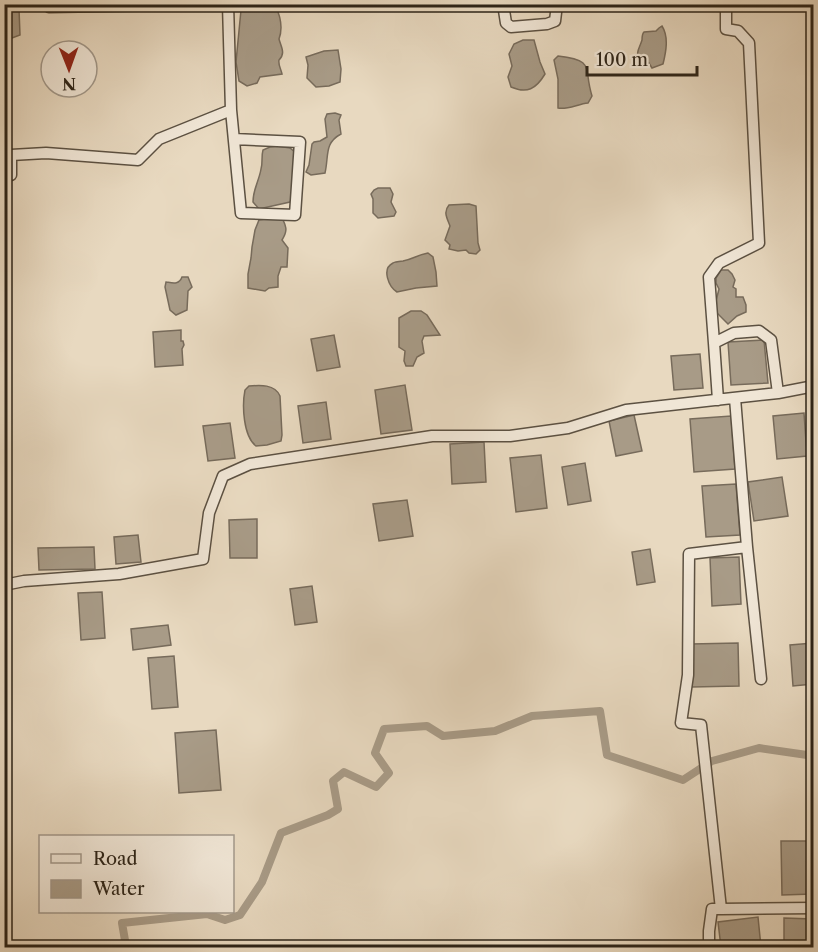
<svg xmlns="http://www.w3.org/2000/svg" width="818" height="952" viewBox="0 0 818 952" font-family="'Libre Caslon Text',serif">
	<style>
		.water { fill: #a89b87; stroke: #776b5b; stroke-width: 1.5 }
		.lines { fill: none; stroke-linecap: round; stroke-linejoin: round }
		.canal { stroke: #a89b87; stroke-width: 8 }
		.minor-casing { stroke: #5c5142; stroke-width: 13 }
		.minor { stroke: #f0e6d6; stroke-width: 10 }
	</style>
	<rect width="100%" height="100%" fill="#e8d9c0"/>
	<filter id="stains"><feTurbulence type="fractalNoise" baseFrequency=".00333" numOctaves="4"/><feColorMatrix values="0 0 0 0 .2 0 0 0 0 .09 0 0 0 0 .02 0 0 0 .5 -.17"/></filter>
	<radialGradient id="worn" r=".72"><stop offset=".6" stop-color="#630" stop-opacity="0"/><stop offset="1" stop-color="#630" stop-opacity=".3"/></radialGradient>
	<path class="water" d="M253,5C263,9 265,5 275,5C280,15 283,28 279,39C281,47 286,53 279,60C278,65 281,69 282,74L260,77L257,83L247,86L239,81L236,62L241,10Z
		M5,6H11L19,9L20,35L12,38L5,37L6,24L5,23Z
		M662,26C669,37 666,52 663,64L652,68L649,63L645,64L640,62C635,51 639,50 642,40C642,37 642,34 644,32L656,31L659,28Z
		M523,40H534L540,62L545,74C536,89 527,94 511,87L508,77L512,66L509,54L514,44Z
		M338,50L341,69L340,82L329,86L316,87L307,78L308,65L306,57L324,51Z
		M558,56C596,60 583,68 592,96L588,103C578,104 567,110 558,108V79L554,60Z
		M335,113L341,115L339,120L341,134C324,143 329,156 325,173L311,175L306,172L309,165L312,144L314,142L320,141L327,137L325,119L327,114Z
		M277,146L290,148L296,153L292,199L290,202L259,209L253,202C253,189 259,181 261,169C263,163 261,157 263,150L270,147Z
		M378,188H390L393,194L391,202L396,212L394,216L378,218L373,213V199L371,194L374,190Z
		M469,204L476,206L478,243L480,250L476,254L469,253L466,250L458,251L449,249L450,245L445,240L450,226C447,218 443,212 449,205Z
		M272,218L283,220C287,228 287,232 282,240L288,248L287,267H281L278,276V287L269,288L265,291L248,288V274L251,258L252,247L255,230L259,220Z
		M428,253L433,257L436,272L437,286L416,288L397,292C389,287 381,269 393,263C394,262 403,261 403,261C413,259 417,255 428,253Z
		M721,270H728L732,274L735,280L733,287L736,289V297H743L746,305V312L737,316L728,324L716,312L715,305L719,289L716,283V278Z
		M182,277H188L192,287L188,291L187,310L176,315L170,310L165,287L166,282C173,283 179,285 182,277Z
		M411,311H421L427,315L440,335L424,336L422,341L424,353L417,357L413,366H406L404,361L405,351L399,347V318Z
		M181,330V341H183L184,345L182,349L183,365L155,367L153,332Z
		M334,335L340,367L317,371L311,339Z
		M764,340L768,383L731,385L728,342Z
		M700,354L703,388L674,390L671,356Z
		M405,385L412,430L381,434L375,390Z
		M249,386C260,385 275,384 280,396L282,435L281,441L267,445L256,446C243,436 242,405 245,390Z
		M326,402L331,439L303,443L298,406Z
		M804,413L807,456L777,459L773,416Z
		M634,415L642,451L616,456L609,421Z
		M731,416L735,469L694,472L690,419Z
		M230,423L235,458L208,461L203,426Z
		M484,442L486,482L452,484L450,444Z
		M541,455L547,508L516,512L510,458Z
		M585,463L591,501L568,505L562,467Z
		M782,477L788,516L754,521L748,482Z
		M736,484L740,535L706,537L702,486Z
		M407,500L413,536L379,541L373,504Z
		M257,519V558H230L229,520Z
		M138,535L141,562L116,564L114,537Z
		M94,547L95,569L39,570L38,548Z
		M650,549L655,582L637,585L632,552Z
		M739,557L741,604L712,606L710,558Z
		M312,586L317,622L295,625L290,589Z
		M102,592L105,638L81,640L78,593Z
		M168,625L171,645L133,650L131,629Z
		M738,643L739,686L692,687L691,644Z
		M813,643V684L793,686L790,645Z
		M174,656L178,707L152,709L148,658Z
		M216,730L221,790L179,793L175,733Z
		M781,841H813V894L782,895Z
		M758,917L761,947H721L718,922Z
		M784,918L813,919V947H784Z"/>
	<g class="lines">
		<path class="canal" d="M127,948L126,946L122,923L207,914L225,920L240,915L262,882L281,833L328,815L338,809L333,781L344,772L376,787L389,773L375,753L384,729L427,726L443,736L495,731L532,716L600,711L607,755L683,780L712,761L759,748L814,756"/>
		<defs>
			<path id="minor" d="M47,4L49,7L225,4
				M228,4L231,110L241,213L295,215L300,142L234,139
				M503,4L506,23L511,27L547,24L555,21L557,4
				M4,175H11V155L46,153L138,160L159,139L231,110
				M714,343L709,277L719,263L759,243L749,43L738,31L726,29V4
				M718,400L714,343L734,333L759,331L771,340L778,393
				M747,547L761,679
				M4,585L24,581L119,574L203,559L209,513L223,476L250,464L432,436H510L568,428L626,410L778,393L814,386
				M721,909L814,908
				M709,948V931L712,909H721L701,725L681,723L688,675L689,554L747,547L735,398"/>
		</defs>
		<use href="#minor" class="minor-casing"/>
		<use href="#minor" class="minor"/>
	</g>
	<rect width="818" height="952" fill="none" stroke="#e8d9c0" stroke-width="24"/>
	<rect x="6" y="6" width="806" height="940" fill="none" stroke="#2d2418" stroke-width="3"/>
	<rect x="12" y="12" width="794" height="928" fill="none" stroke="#2d2418" stroke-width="1.5"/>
	<rect x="39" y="835" width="195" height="78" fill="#f0e6d6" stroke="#a2988a" stroke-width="1.5"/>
	<rect x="51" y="854" width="30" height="9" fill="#f0e6d6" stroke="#a2988a" stroke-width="1.5"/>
	<text x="93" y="865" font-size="18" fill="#2d2418">Road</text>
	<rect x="51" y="880" width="30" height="18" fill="#a89b87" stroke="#a2988a" stroke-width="1.5"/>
	<text x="93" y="895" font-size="18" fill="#2d2418">Water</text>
	<g transform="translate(69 69) rotate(179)"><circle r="28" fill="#f0e6d6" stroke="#a2988a" stroke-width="1.5"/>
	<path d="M0-4.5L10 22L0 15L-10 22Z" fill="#8f2418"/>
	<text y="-9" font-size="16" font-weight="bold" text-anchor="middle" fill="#2d2418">N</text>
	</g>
	<path d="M587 66v9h110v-9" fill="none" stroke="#2d2418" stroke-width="3"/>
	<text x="596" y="66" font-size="18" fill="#2d2418" stroke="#f0e6d6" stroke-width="4.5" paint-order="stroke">100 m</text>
	<rect width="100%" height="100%" filter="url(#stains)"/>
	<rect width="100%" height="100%" fill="url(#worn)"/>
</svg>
